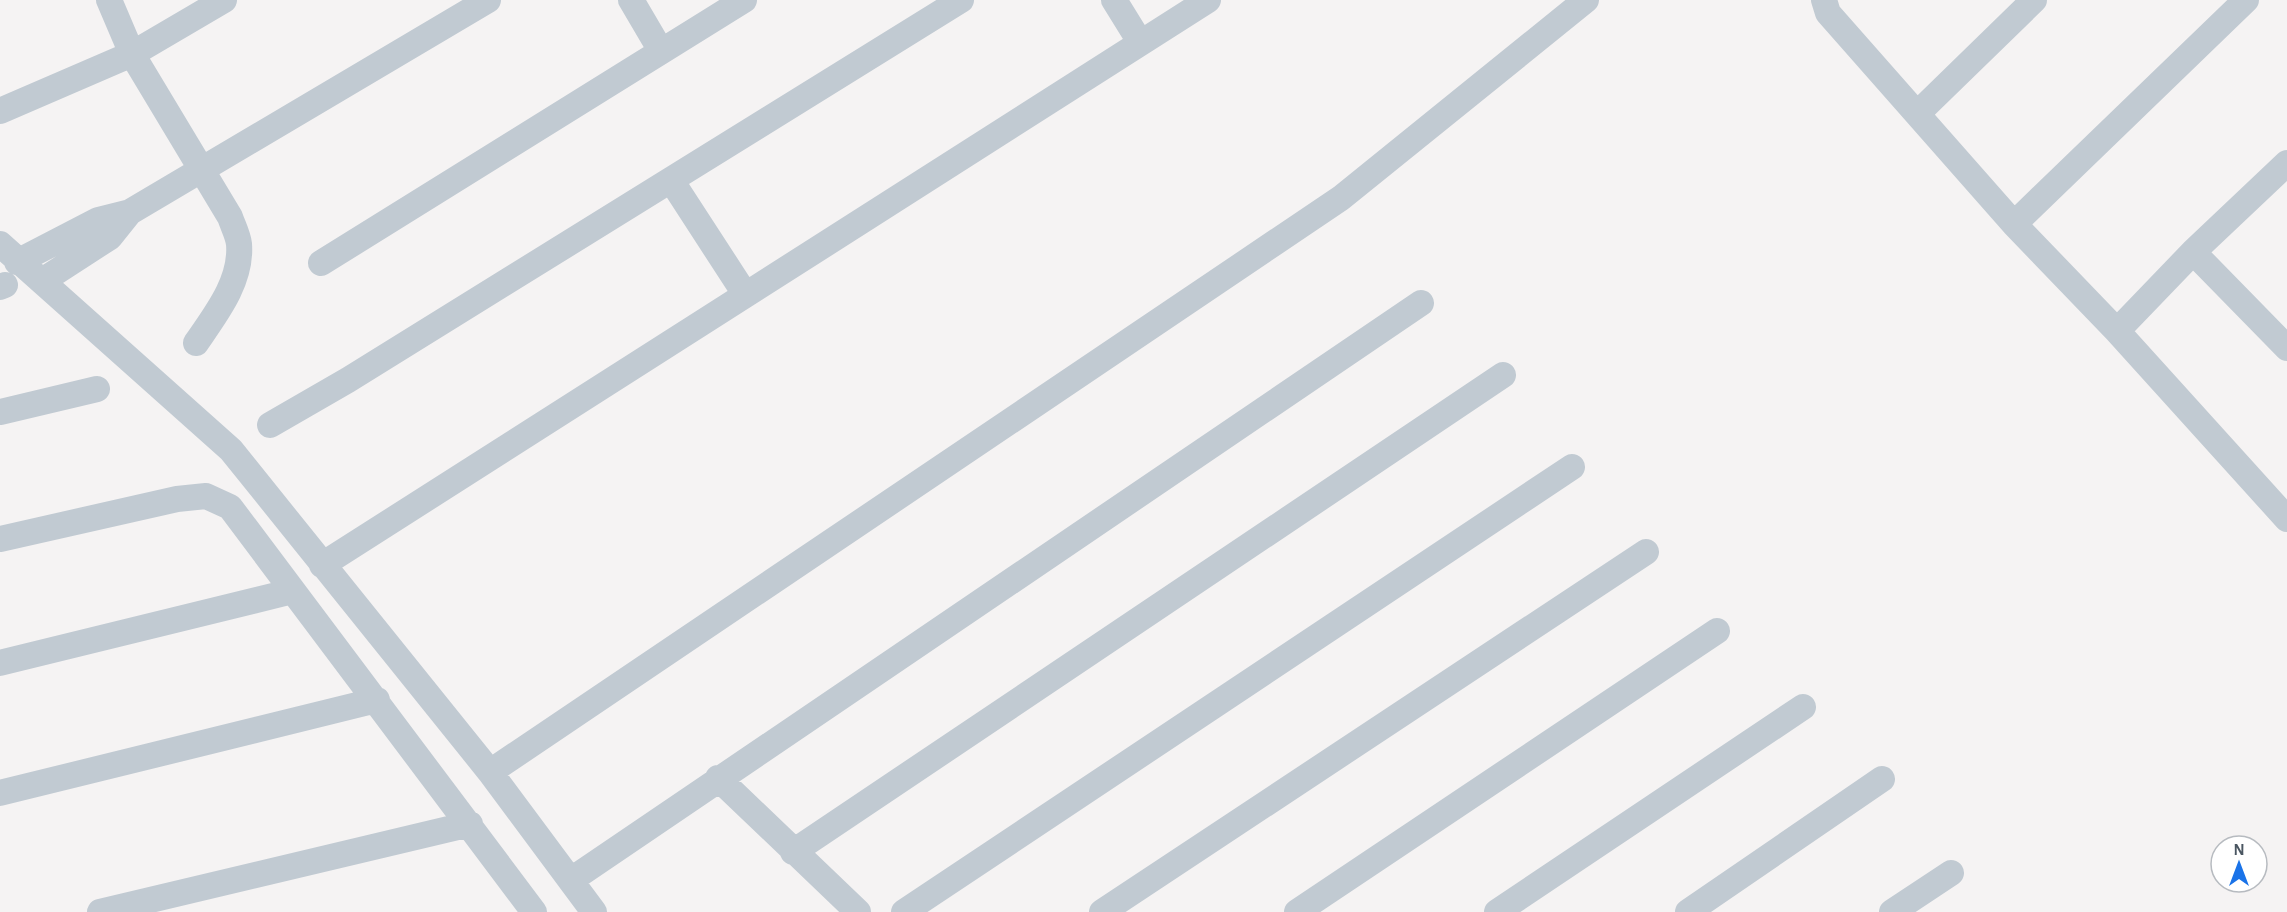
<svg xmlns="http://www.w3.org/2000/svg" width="2287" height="912" viewBox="0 0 2287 912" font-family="'Alegreya Sans',sans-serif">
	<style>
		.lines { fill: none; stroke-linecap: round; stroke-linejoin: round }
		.minor { stroke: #c1cad2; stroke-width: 26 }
	</style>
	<rect width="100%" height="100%" fill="#f5f3f3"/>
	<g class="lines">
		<path class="minor" d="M109,0L132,54L230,217C233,226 238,235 239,244C242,281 216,314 196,343
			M631,0L661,51
			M1114,0L1140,42
			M1824,0L1828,13L2014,224L2117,331L2287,519
			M0,111L132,54L224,0
			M1918,113L2034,0
			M671,180L745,294
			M2014,224L2246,0
			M0,244L231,450L490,772L594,912
			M2193,252L2287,348
			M17,262L98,220L130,212L488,0
			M321,263L744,0
			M42,281L110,237L130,212
			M0,287L5,285
			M2117,331L2193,252L2287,163
			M0,412L97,389
			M270,425L348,380L961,0
			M0,539L177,499L206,496L230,507L534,912
			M322,565L1208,0
			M0,663L293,591
			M490,772L1341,198L1586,0
			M718,778L858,912
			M0,793L377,700
			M793,852L1503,375
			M571,880L1421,303
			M100,912L470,824
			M904,912L1572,467
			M1102,912L1646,552
			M1297,912L1717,631
			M1497,912L1803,707
			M1688,912L1882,779
			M1892,912L1951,873"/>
	</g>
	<g transform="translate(2239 864)"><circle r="28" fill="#ffffff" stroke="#b7bbc0" stroke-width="1.5"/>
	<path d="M0-4.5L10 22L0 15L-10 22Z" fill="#1a73e8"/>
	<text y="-9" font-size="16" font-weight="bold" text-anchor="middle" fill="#4a5661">N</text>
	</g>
</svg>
